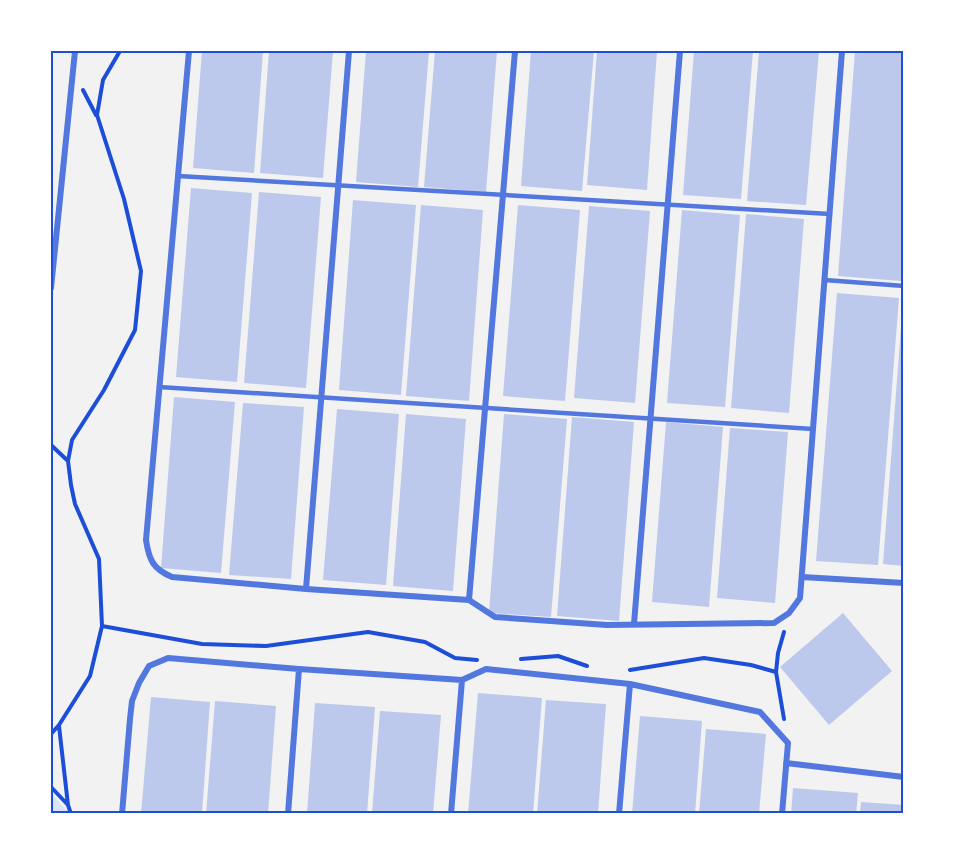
<svg xmlns="http://www.w3.org/2000/svg" width="955" height="865" viewBox="0 0 955 865" font-family="Rubik,sans-serif">
	<style>
		.green { fill: #dbe4f7 }
		.building { fill: #bdc9ec }
		.lines { fill: none; stroke-linecap: round; stroke-linejoin: round }
		.path { stroke: #1d4ed8; stroke-width: 4 }
		.service { stroke: #5277de; stroke-width: 4.5 }
		.minor { stroke: #5277de; stroke-width: 6 }
		.neatline { fill: none; stroke: #1d4ed8; stroke-width: 2 }
	</style>
	<rect width="100%" height="100%" fill="#f2f2f2"/>
	<path class="green" d="M51,793L70,814H51Z"/>
	<path class="building" d="M202,51H263L254,173L193,168Z
		M269,51H333L323,178L260,173Z
		M366,51H429L418,187L356,182Z
		M435,51H497L486,192L424,187Z
		M531,51H594L582,191L521,186Z
		M597,51H657L647,190L587,185Z
		M694,51H753L741,199L683,195Z
		M759,51H819L806,205L747,201Z
		M855,51H904V238L901,281L838,276Z
		M191,188L252,193L237,382L176,377Z
		M259,192L321,197L306,388L244,383Z
		M353,200L416,205L401,395L339,390Z
		M421,205L483,210L469,401L406,396Z
		M518,205L580,210L565,401L503,396Z
		M589,206L650,211L635,403L574,398Z
		M682,210L740,215L725,407L667,403Z
		M746,214L804,219L789,413L731,408Z
		M837,293L899,298L878,565L816,561Z
		M902,314H904V566L883,564Z
		M174,397L235,402L221,573L161,568Z
		M243,403L304,407L291,579L229,575Z
		M337,409L399,414L386,585L323,580Z
		M406,414L466,419L453,591L393,586Z
		M504,414L567,419L551,617L489,613Z
		M572,417L634,422L619,621L557,616Z
		M666,422L723,427L709,607L652,602Z
		M730,428L788,432L775,603L717,598Z
		M843,613L892,671L829,725L780,667Z
		M478,693L542,698L533,814H468Z
		M151,697L210,702L202,814H141Z
		M546,700L606,704L598,814H537Z
		M215,701L276,706L268,814H206Z
		M315,703L375,707L367,814H307Z
		M380,711L441,715L433,814H372Z
		M640,716L702,721L695,814H632Z
		M706,729L766,734L759,814H699Z
		M793,788L858,793L856,814H791Z
		M861,802L904,805V814H860Z"/>
	<g class="lines">
		<path class="path" d="M83,90L96,115
			M51,445L68,461
			M102,626L202,644L266,646L368,632L425,642L455,658L477,660
			M521,659L558,656L587,666
			M630,670L704,658L751,665L776,672L784,719
			M776,672L778,653L784,632
			M59,726L68,805
			M51,734L59,725L90,676L102,626L99,559L75,504L71,485L68,461L72,440L104,390L135,330L141,271L124,199L97,115L103,80L120,51
			M51,787L68,805L71,814"/>
		<path class="service" d="M178,176L830,214
			M825,280L904,286
			M159,387L813,429"/>
		<path class="minor" d="M189,51L146,540C149,560 153,569 172,577L306,589L469,600L495,617L607,625L774,623L789,613L800,598L842,51
			M51,288L75,51
			M802,577L904,583
			M306,589L349,51
			M469,600L515,51
			M634,624L680,51
			M786,763L904,777
			M122,814L130,719L132,701L139,683L149,666L168,658L299,669L462,680L486,669L630,684L760,712L788,743L782,814
			M288,814L299,669
			M451,814L462,680
			M619,814L630,684"/>
	</g>
	<rect width="955" height="865" fill="none" stroke="#ffffff" stroke-width="105"/>
	<rect x="52" y="52" width="850" height="760" class="neatline"/>
</svg>
